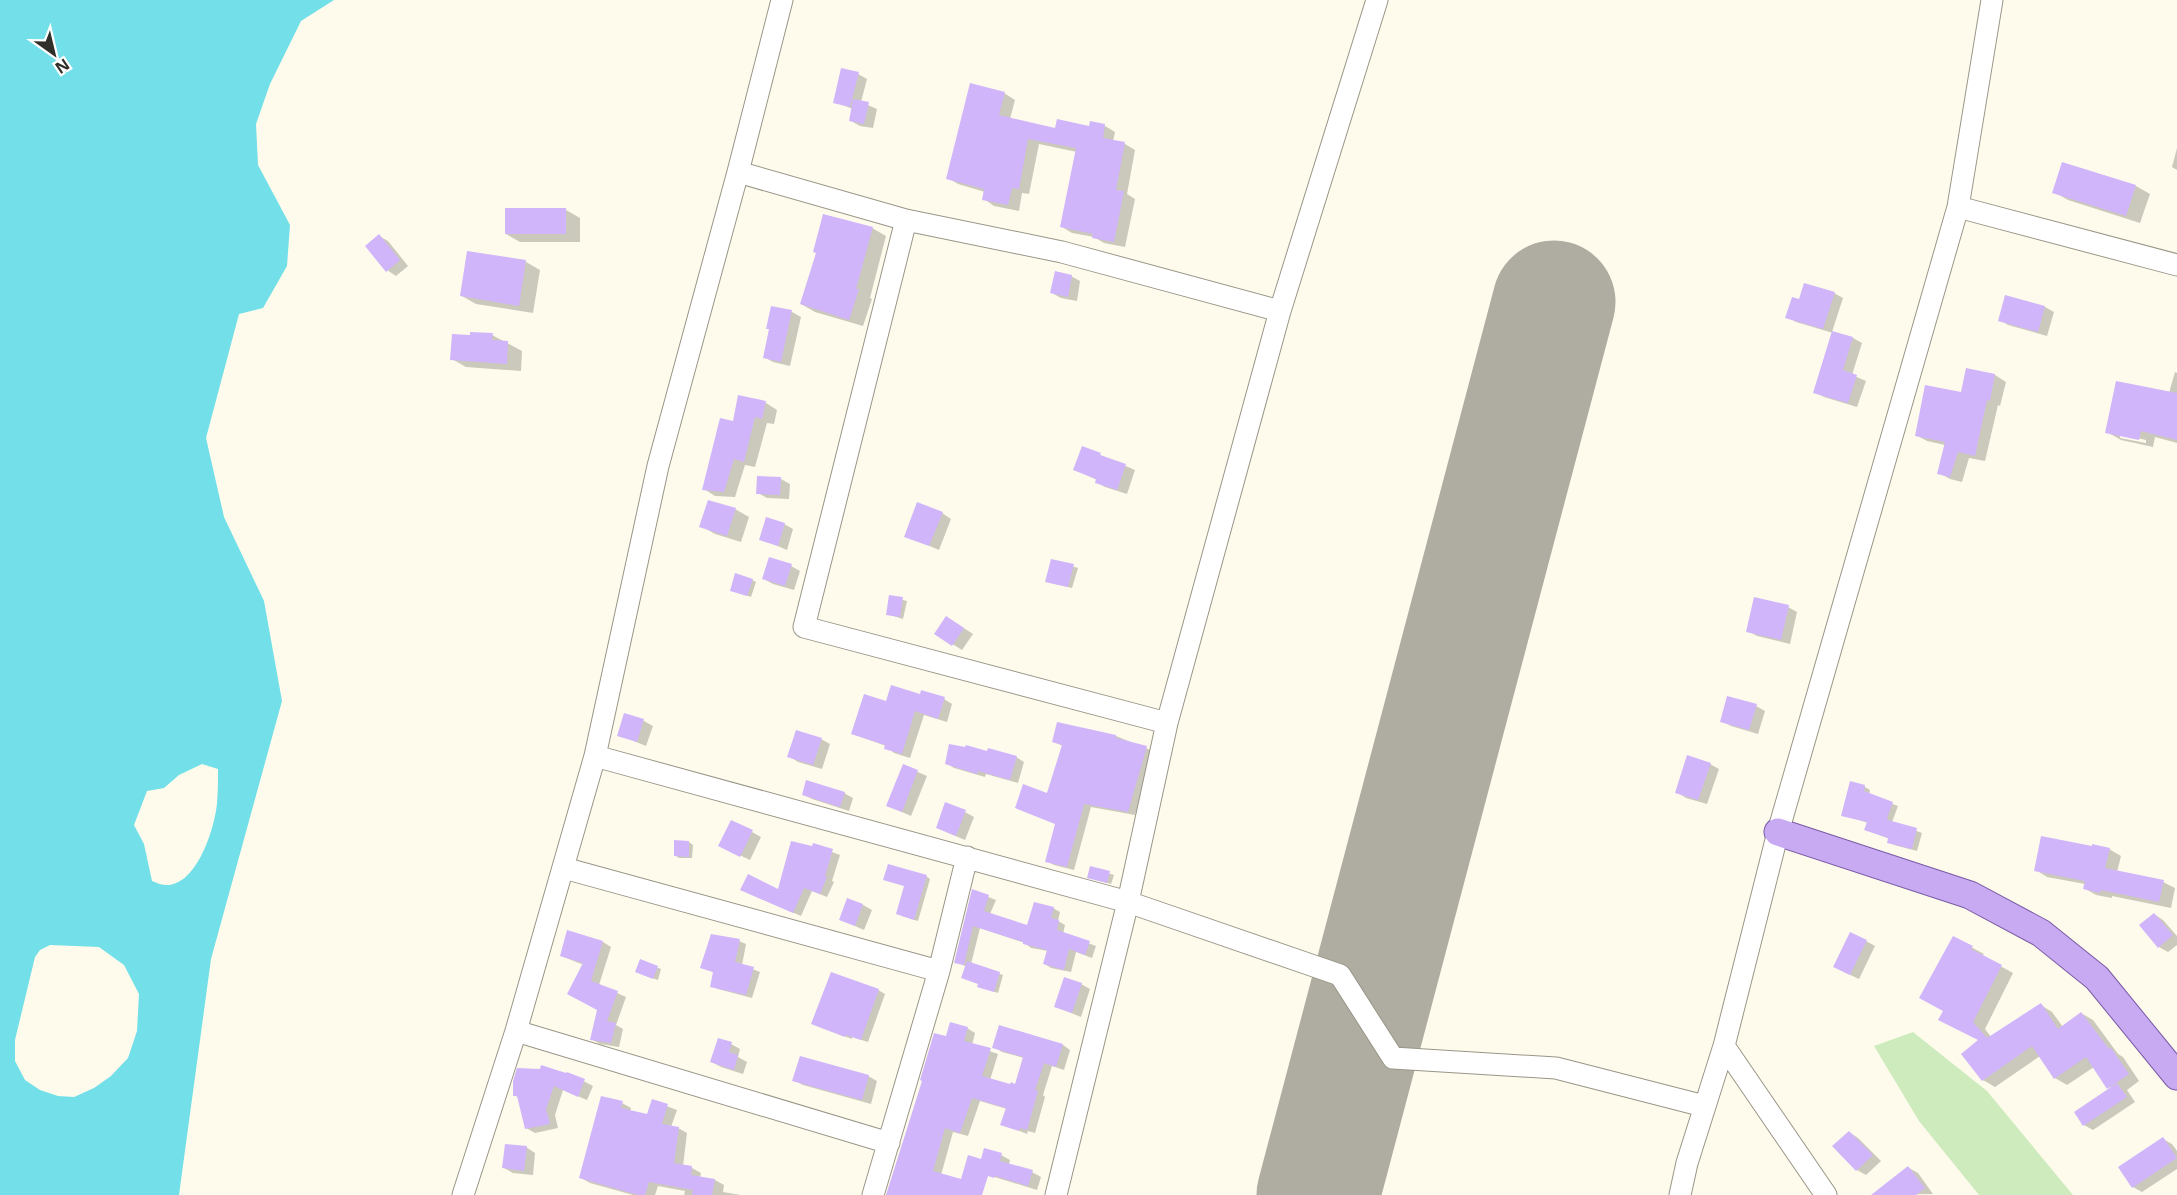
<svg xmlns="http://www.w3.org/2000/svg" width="2177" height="1195" viewBox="0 0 2177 1195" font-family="'Open Sans',sans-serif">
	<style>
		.green { fill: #ceebbe }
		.water { fill: #72dfe9; fill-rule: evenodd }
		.shadow { fill: #0003; fill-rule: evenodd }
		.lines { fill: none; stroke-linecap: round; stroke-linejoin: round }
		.runway { stroke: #afaca1; stroke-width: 123 }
		.building { fill: #d0b5fb }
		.minor-casing { stroke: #999688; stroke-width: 23 }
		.major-casing { stroke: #7a5aa6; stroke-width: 29 }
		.minor { stroke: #fff; stroke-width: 21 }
		.major { stroke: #c7aaf2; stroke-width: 27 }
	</style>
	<rect width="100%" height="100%" fill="#fefbec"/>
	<path class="green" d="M1913,1032L1987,1091L2073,1195H1979L1919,1121L1874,1046Z"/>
	<path class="water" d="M0,0H334L301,21L270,84L256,124L258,165L290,225L287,266L263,308L239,314L206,438L224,517L264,601L282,701L211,959L179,1195H0ZM202,764L218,769C218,780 218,792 217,803C215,827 197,887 165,885C161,885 155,882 152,881L144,844L134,825L147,791L164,788L179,775ZM50,945L99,947L124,965L139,994L137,1031L128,1058L111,1076L94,1088L74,1097L58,1096L40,1090L25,1080L15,1061V1040L35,957L40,950Z"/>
	<path class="shadow" d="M858,74L867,79L861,102L877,109L873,128L860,126L851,121L853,109L834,102Z
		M1004,93L1015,100L1010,119L1056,130L1090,127L1091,123L1105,126L1115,132L1113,141L1125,144L1135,150L1127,194L1135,199L1125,247L1104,243L1094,237L1072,233L1062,227L1077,152L1039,144L1029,194L1022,193L1019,211L994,206L984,199L985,192L958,184L948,178Z
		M2177,148V170L2172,167Z
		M2063,163L2136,186L2150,194L2140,223L2068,200L2054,192Z
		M507,210H566L580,218V242H520L506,234Z
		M872,228L886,236L870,298L872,299L863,326L815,312L801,304L818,253Z
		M379,236L388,241L408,266L396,276L387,270Z
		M469,253L526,262L540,270L533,313L476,304L462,296Z
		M1071,276L1080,281L1077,301L1061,298L1052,293Z
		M1834,293L1843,298L1832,332L1853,338L1862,343L1852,375L1866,381L1857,407L1824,397L1815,392L1833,333L1796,322L1787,317L1800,301Z
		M772,307L792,312L801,317L790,366L773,362L764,357L770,330Z
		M2045,307L2054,312L2047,336L2008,325L2000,320Z
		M492,335L522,351L521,371L466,367L452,359L471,336Z
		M1967,370L1995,375L2006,382L2000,406L1998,405L1985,461L1969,458L1962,482L1950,479L1939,473L1945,445L1927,441L1916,435L1962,393Z
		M2175,372L2177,373V443L2155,437L2153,447L2121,440L2107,432L2169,393ZM2120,434L2146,440V443L2120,438Z
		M740,397L766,403L777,410L774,424L767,423L755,467L745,465L735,497L715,496L704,489L734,423Z
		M1100,455L1135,470L1127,494L1105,487L1096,482L1097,480L1074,469Z
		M781,479L790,484L789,499L767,498L758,493Z
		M735,509L749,517L741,542L715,534L701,526Z
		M942,513L951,519L939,550L906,536Z
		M784,524L793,529L787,550L761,539Z
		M1052,560L1078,568L1072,588L1051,583Z
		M791,566L800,571L794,590L773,584L764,579Z
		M752,580L756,582L751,597L736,592Z
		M891,597L907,601L903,619L887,614Z
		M1788,607L1797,612L1790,644L1757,636L1748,631Z
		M956,623L973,634L962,650L936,634Z
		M921,696L944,699L952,704L947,722L924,715L910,758L894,753L886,746L853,734L887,702Z
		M1756,706L1765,711L1758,734L1731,726L1722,721Z
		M625,715L644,721L653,726L646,746L619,735Z
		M1116,736L1153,751L1135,815L1091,807L1074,870L1054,865L1047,861L1056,824L1017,808L1048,795L1063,746L1054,742Z
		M821,739L830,744L822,769L798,762L789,756Z
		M988,753L1016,757L1024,762L1018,783L986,774L985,777L954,768L946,763Z
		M1710,764L1719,769L1707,804L1686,798L1677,792Z
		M904,766L927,776L911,816L888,806Z
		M1851,783L1865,787L1870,790L1869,795L1898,806L1892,822L1922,833L1917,851L1894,845L1889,842L1890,839L1866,830L1868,823L1843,815Z
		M844,793L853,798L849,811L812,799L803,794Z
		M965,812L974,817L965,840L946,832Z
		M752,832L761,837L750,860L729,850Z
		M689,842L693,845L692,858H679L675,855Z
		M814,845L840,855L832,881L834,882L827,897L812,891L801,916L750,894L779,891Z
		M2109,849L2121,856L2117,872L2163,882L2175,888L2171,908L2112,896V898L2096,895L2084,888L2085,884L2047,877L2036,870Z
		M1091,868L1114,875L1111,884L1093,879Z
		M926,876L930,879L918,921L902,916L906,886Z
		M973,891L996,900L990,914L1028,927L1053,908L1060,912L1058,921L1065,925L1063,934L1096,946L1092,958L1076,952L1071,972L1051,968L1045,964L1048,951L1031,948L1025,943L980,928L971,964L1003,975L998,993L983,988L967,967L956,962Z
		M863,905L872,910L864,930L841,920Z
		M2154,914L2163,920L2177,936V945L2168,952L2159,947Z
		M1954,938L1984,954L1982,956L2013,973L1985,1029L1991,1037L2041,1005L2052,1012L2063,1027L2081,1013L2093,1020L2118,1054L2123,1057L2139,1081L2127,1090L2135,1102L2093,1130L2084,1125L2111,1089L2094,1067L2067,1085L2055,1078L2040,1056L1995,1087L1983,1080L1980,1041L1945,1010Z
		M739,941L746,944L742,965L760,972L752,998L718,989L711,986L715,973L701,967Z
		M1866,941L1875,946L1859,979L1844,972Z
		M603,942L611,947L599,985L626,997L616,1025L623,1029L619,1047L600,1044L591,1039L598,1009L584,965L561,956Z
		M641,961L661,969L658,980L641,974Z
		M1081,984L1090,989L1081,1017L1056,1007Z
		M878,990L885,994L868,1042L852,1037V1039L820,1027Z
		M1000,1027L1063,1045L1070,1050L1064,1070L1052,1066L1043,1095L1045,1097L1035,1133L1028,1131L1027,1134L1002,1124L1007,1109L980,1101L968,1136L953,1132L941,1175L969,1195H887L947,1038L967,1028L975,1033L972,1045L998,1054L990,1080L1016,1086L1024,1058L1002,1052L994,1047Z
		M731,1044L740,1049L738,1057L747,1062L743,1074L721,1067L712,1062Z
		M568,1073L593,1086L587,1100L563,1090L555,1115L558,1128L535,1133L526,1128L519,1098L514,1095Z
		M868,1076L877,1081L871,1104L803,1085L794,1080Z
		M653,1101L677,1110L671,1127L678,1128L687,1133L683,1166L692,1168L701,1173L700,1178L715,1180L724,1185L723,1192L741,1195H684L685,1191L658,1186L655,1195H633L590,1183L581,1178L622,1103L631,1108L630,1112L648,1116Z
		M1849,1132L1858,1138L1881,1161L1866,1175L1857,1170L1834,1146Z
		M2163,1139L2172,1144L2177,1151V1169L2142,1192L2133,1187Z
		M526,1147L535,1153L533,1175L513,1173L504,1168Z
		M1001,1155L1010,1160L1009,1165L1032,1172L1041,1177L1037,1190L988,1175Z
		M1909,1168L1918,1173L1933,1194L1877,1195Z"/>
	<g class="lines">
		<path class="runway" d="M1318,1195L1554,302"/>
	</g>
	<path class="building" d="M841,68L859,72L850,107L833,103Z
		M970,83L1005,92L999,115L1055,128L1057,119L1089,126L1090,121L1105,124L1103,138L1125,142L1116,190L1124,191L1114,242L1092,238L1093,234L1060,227L1076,148L1028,139L1019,189L1012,188L1008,205L982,200L984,189L946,179Z
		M853,99L869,102L864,124L849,121Z
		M2062,162L2136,185L2126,216L2052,193Z
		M505,208H566V234H505Z
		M823,214L873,227L856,289H859L849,320L800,304L816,253L813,252Z
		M379,234L400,260L386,272L365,246Z
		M467,251L526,260L519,306L460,296Z
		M1055,271L1072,275L1068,297L1050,293Z
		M1804,283L1835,292L1823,329L1785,318L1792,297L1799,299Z
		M2005,295L2045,306L2038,332L1998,321Z
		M771,306L792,310L781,362L763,358L769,329H766Z
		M1832,331L1853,337L1843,370L1857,375L1848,403L1813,393Z
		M470,332L493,333L492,340L508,341L507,364L450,360L452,334L470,335Z
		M1966,368L1995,374L1990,401L1987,400L1975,456L1958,452L1950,477L1937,474L1945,442L1915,436L1925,385L1961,392Z
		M2116,381L2177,393V440L2141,431L2139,440L2105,433Z
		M738,395L766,401L762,419L755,417L744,462L734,459L724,492L702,490L720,418L733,421Z
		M1082,446L1101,453L1100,455L1126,464L1117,490L1095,483L1096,479L1073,470Z
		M757,476L781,477L780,495L756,494Z
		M708,500L736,508L727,536L699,527Z
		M917,502L943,512L929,546L904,537Z
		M766,517L785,523L778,546L759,540Z
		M769,557L792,564L785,586L762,579Z
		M1051,559L1074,564L1068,587L1045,582Z
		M735,573L753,579L747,596L730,591Z
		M889,595L903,597L900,617L886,615Z
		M1754,597L1789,605L1781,640L1746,632Z
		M946,616L964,628L952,646L934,634Z
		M891,685L920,694L921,690L945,697L938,719L915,711L902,754L884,749L885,745L851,734L864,694L886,701Z
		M1727,696L1757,704L1749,730L1720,722Z
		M624,713L644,719L637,742L617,736Z
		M1057,722L1116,735V738L1147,746L1128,812L1084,804L1067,867L1045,862L1055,824L1015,808L1023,784L1047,793L1062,745L1052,742Z
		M796,730L822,738L813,765L787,757Z
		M949,744L965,747L966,745L987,751L988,748L1017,756L1010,780L978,771L977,774L945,764Z
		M1687,755L1711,763L1698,800L1675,793Z
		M903,764L918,770L902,812L886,806Z
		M806,780L845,792L840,807L802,795Z
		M1850,781L1865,785L1864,791L1893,802L1887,818L1888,820L1917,828L1912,849L1887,843L1888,838L1864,830L1867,822L1841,816Z
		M945,802L966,810L956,836L936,828Z
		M731,820L753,830L740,857L718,846Z
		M2041,836L2092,846V844L2110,848L2105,868L2164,880L2159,902L2101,890L2100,893L2083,889L2085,881L2034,871Z
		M674,840L689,841V857L674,856Z
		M791,841L812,846L813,843L833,849L825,876L827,877L820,894L804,888L793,913L740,890L748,874L778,889Z
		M888,864L927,875L914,920L896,914L904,886L883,880Z
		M1090,866L1110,871L1107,883L1087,878Z
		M972,889L989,895L984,911L1027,925L1034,902L1054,907L1051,918L1059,920L1057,930L1090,941L1085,955L1069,949L1064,970L1043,964L1047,950L1023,944V942L973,926L964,965L954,963Z
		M847,898L863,904L855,926L839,920Z
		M2154,913L2173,935L2158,948L2139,925Z
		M567,930L603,941L591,981L618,991L607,1021L616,1023L611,1043L590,1040L597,1010L567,994L583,963L560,956Z
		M1850,932L1867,940L1850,975L1833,967Z
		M711,934L740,939L735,962L754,967L746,995L710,987L713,972L700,968Z
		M1953,936L1973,946L1971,949L2002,965L1973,1022L1987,1038L2041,1003L2058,1029L2081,1012L2109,1049L2111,1048L2129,1074L2107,1089L2086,1057L2054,1079L2032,1046L1982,1081L1961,1054L1978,1040L1938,1020L1943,1011L1919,998Z
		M640,959L658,966L653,979L635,972Z
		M967,961L1000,972L994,992L977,987L978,984L961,978Z
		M831,972L879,989L861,1040L846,1035L845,1037L811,1024Z
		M1064,977L1082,983L1072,1013L1054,1007Z
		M950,1022L968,1027L964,1041L991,1048L982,1076L1010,1084L1011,1082L1015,1084L1023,1057L992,1048L999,1025L1063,1044L1056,1067L1044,1063L1035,1090L1038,1091L1027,1130L1020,1128L1019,1131L1000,1125L1006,1108L972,1098L960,1133L945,1128L933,1171L961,1179L968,1155L981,1159L984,1148L1002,1153L1000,1161L1033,1170L1028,1186L995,1176L994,1178L988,1176L982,1195H886L922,1081L920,1080L934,1033L946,1036Z
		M718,1038L732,1042L729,1052L738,1055L734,1070L710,1062Z
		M800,1056L869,1075L862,1100L792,1081Z
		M541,1065L566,1073L567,1072L585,1079L578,1097L554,1086L546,1109L550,1124L525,1129L517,1096H513V1081L517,1068L540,1069Z
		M2117,1083L2127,1097L2083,1126L2074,1112Z
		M601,1096L623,1101L621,1108L647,1114L652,1099L668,1104L662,1124L679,1127L674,1163L692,1166L691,1175L715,1179L712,1195H692L693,1190L649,1182L645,1195H638L579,1178Z
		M1849,1131L1873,1155L1856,1171L1832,1146Z
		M2163,1137L2177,1158L2132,1188L2118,1167Z
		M505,1144L527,1146L524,1171L502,1168Z
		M1908,1166L1925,1188L1916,1195H1871Z"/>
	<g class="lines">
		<defs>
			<path id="minor" d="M738,172L906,220L1062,252L1280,311L1167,723L1128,902L1056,1195
				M1958,207L2177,265
				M906,220L804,627L1167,723
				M1280,311L1377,0
				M595,756L1128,902L1340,975L1393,1058L1556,1068L1704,1106
				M564,868L939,971
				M516,1031L889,1143
				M1724,1046L1826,1195
				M463,1195L516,1031L595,756L658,466L738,172L782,0
				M873,1195L939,971L967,857
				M1680,1195L1687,1163L1724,1046L1778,832L1958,207L1992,0"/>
			<path id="major" d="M1778,832L1970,895L2041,933L2097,978L2177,1076"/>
		</defs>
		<use href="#minor" class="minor-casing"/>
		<use href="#major" class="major-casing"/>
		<use href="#minor" class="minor"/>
		<use href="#major" class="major"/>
	</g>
	<g transform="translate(54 54) rotate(146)" stroke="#ffffff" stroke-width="4.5" paint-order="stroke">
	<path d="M0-4.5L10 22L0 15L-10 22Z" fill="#302f29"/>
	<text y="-9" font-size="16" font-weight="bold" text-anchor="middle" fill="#302f29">N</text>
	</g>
</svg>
